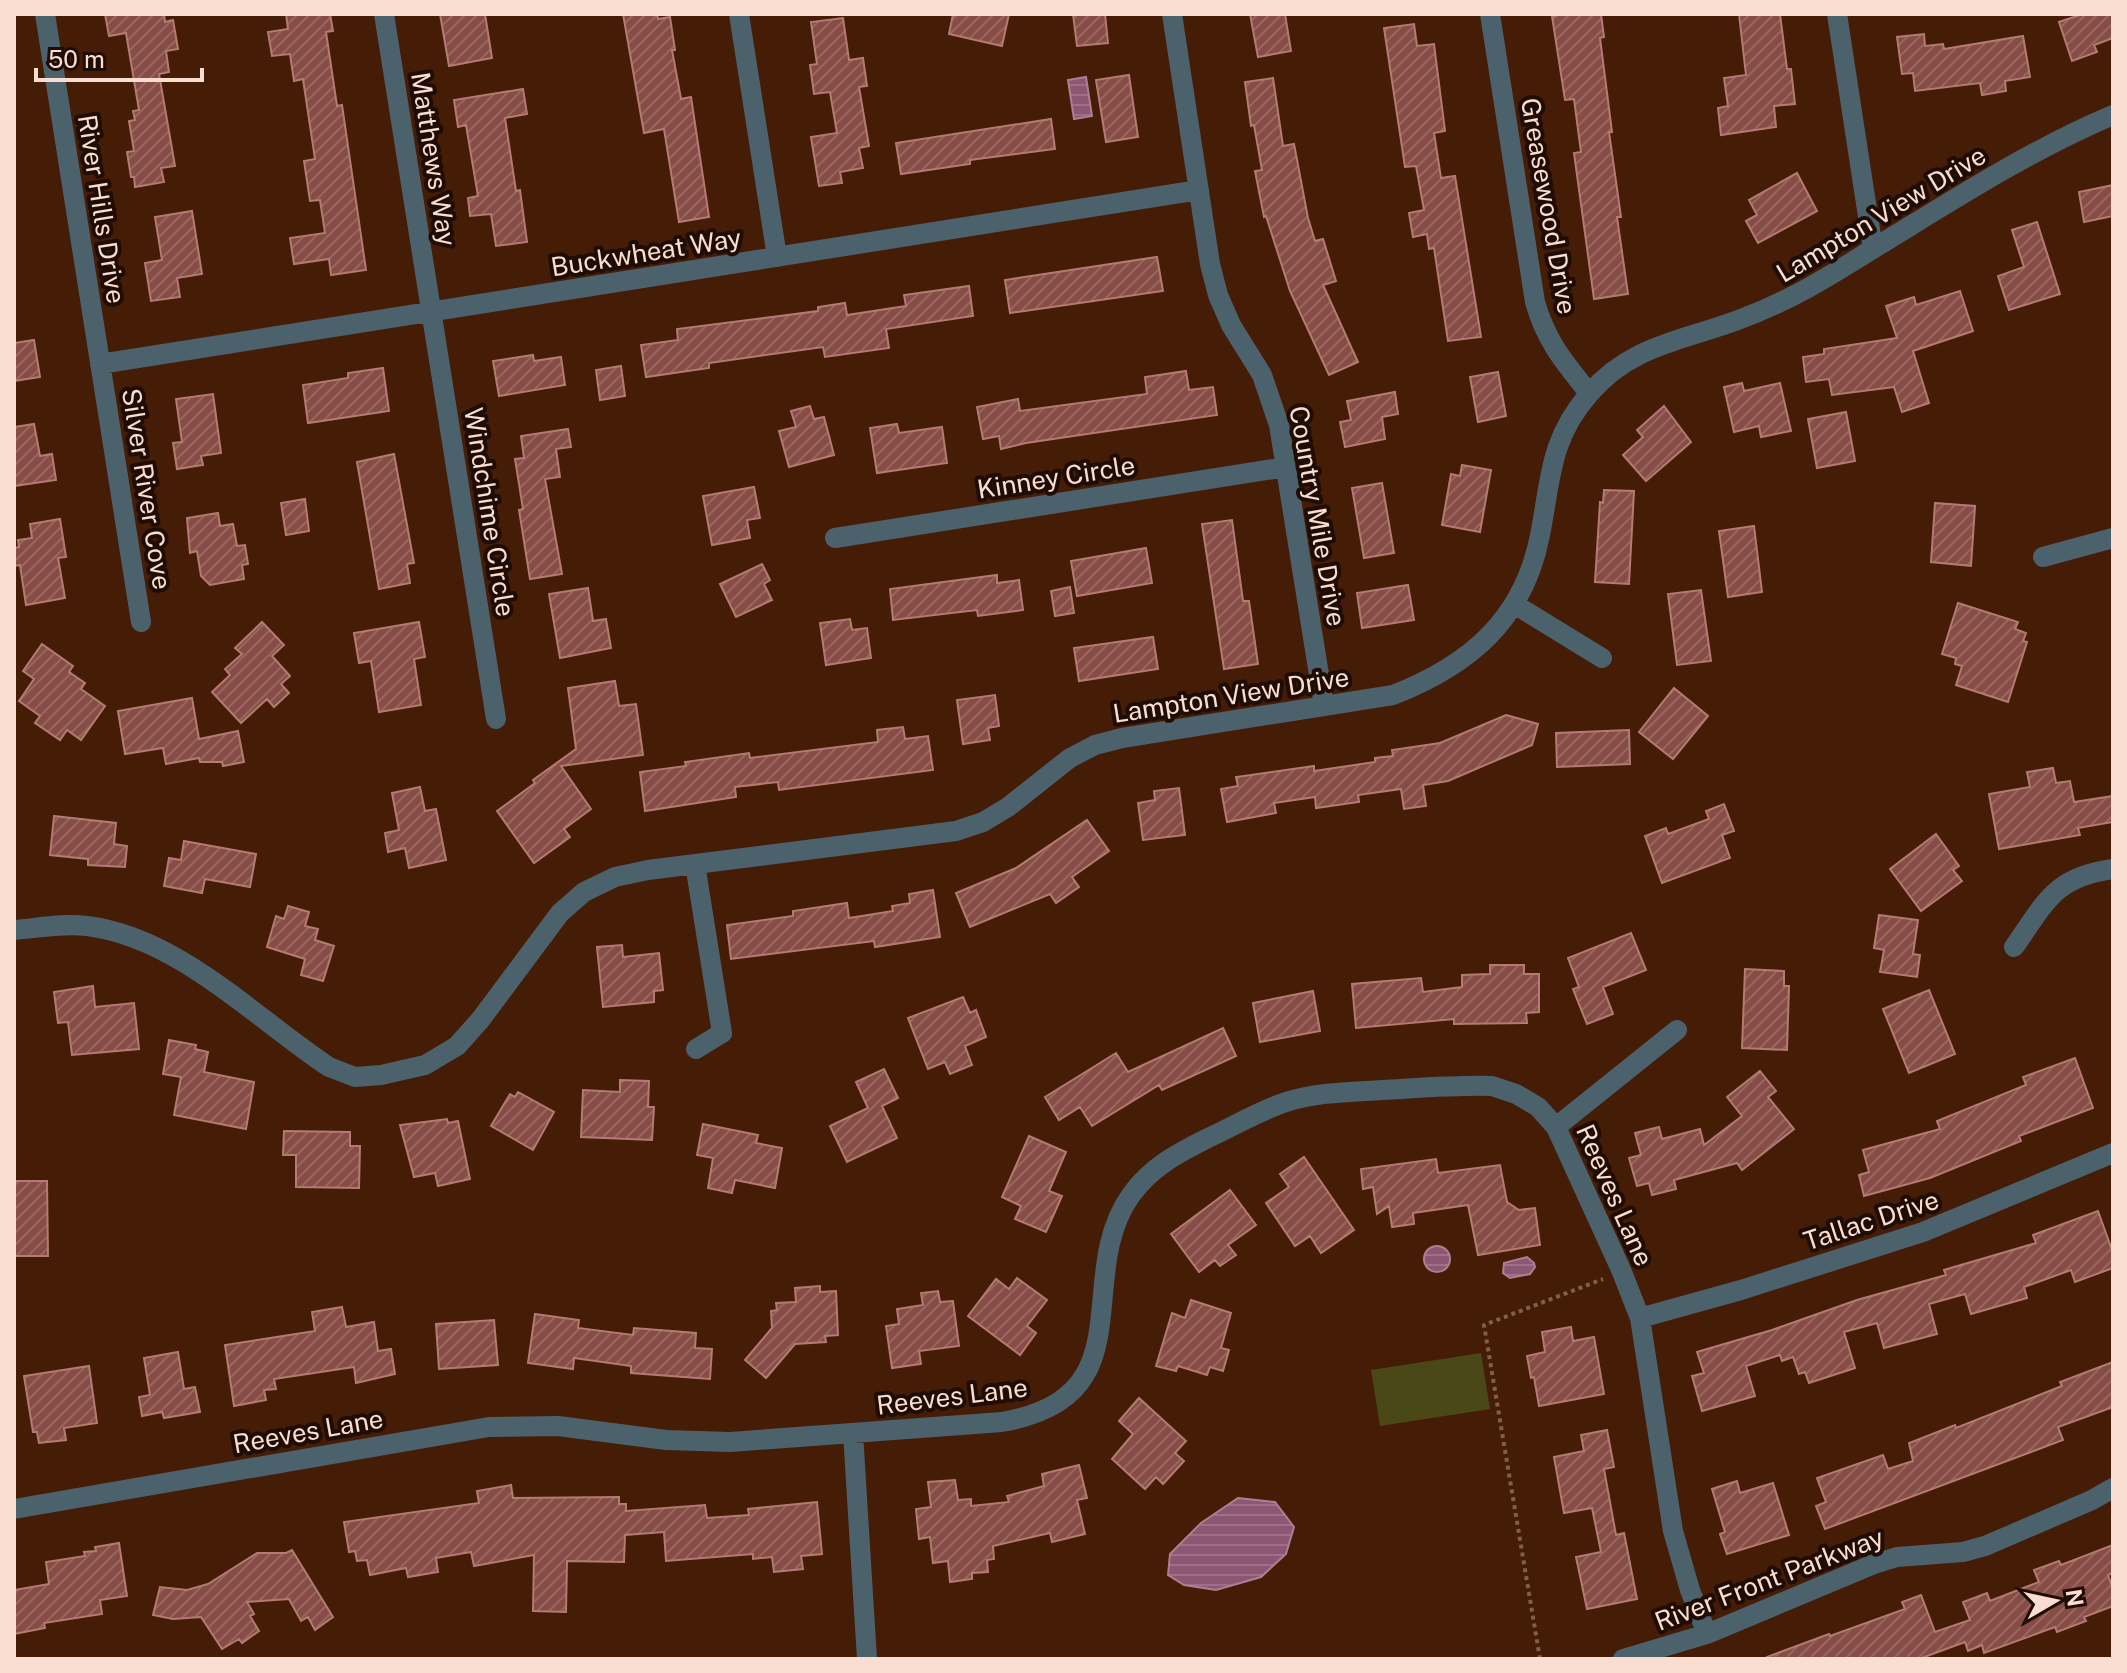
<svg xmlns="http://www.w3.org/2000/svg" width="2127" height="1673" viewBox="0 0 2127 1673" font-family="'Public Sans',sans-serif">
	<style>
		.grass { fill: #4a4816 }
		.water { fill: url(#water-rules); stroke: #ad7f90; stroke-width: 2 }
		.building { fill: url(#building-hatch); stroke: #b37b74; stroke-width: 2 }
		.lines { fill: none; stroke-linecap: round; stroke-linejoin: round }
		.path { stroke: #835f4b; stroke-width: 4; stroke-dasharray: 4 4; stroke-linecap: butt }
		.minor { stroke: #4b626c; stroke-width: 20 }
		.labels { text-anchor: middle; dominant-baseline: central; stroke-width: 8; stroke-linejoin: round; paint-order: stroke }
		.street-label { font-size: 26px; fill: #f9ddd0; stroke: #1f0d05 }
	</style>
	<defs>
		<pattern id="water-rules" width="6" height="5" patternUnits="userSpaceOnUse" patternTransform="scale(2)"><rect width="6" height="5" fill="#8d5774"/><path d="M0 2.5h6" fill="none" stroke="#9e6f87"/></pattern>
		<pattern id="building-hatch" width="6" height="6" patternUnits="userSpaceOnUse" patternTransform="scale(2)"><rect width="6" height="6" fill="#864c45"/><path d="M-1 1l2-2M0 6l6-6M5 7l2-2" fill="none" stroke="#98655f"/></pattern>
	</defs>
	<rect width="100%" height="100%" fill="#451c05"/>
	<path class="grass" d="M1481,1353L1490,1409L1380,1426L1371,1370Z"/>
	<path class="water" d="M1086,77L1092,116L1074,119L1068,80Z
		M1424 1259a13 13 0 1 1 26 0a13 13 0 1 1-26 0Z
		M1527,1257L1534,1263L1535,1267L1530,1274L1510,1278L1503,1273L1504,1263Z
		M1238,1498L1275,1502L1294,1527L1286,1554L1261,1577L1216,1590L1184,1585L1168,1575L1170,1554L1201,1523Z"/>
	<path class="building" d="M105,14H164L165,22L173,20L178,49L166,51L169,72L159,74L175,166L161,168L164,182L135,187L134,177H131L127,152L134,151L129,121L135,120L133,111L139,110L126,33L109,36Z
		M286,14H330L333,31L326,32L337,106L342,105L366,270L331,275L329,259L294,264L290,238L325,233L320,200L310,201L304,161L315,159L303,79L294,81L290,54L272,56L268,32L288,29Z
		M440,14H485L492,58L449,66Z
		M623,14H657L658,19L670,17L675,50H672L681,99L691,97L709,217L679,222L664,129L644,133Z
		M953,14H1009L1002,46L949,34Z
		M1073,14H1105L1108,43L1077,46Z
		M1250,14H1285L1291,51L1258,57Z
		M1566,14H1601L1604,37L1600,38L1612,132H1609L1621,217H1617L1628,294L1594,299L1574,153L1581,152L1574,99L1565,100L1552,16Z
		M1739,14H1780L1787,69H1791L1795,104L1774,106L1776,127L1721,135L1718,108L1728,106L1724,78L1746,75Z
		M2083,14H2113V38L2094,45L2097,52L2072,61L2059,22Z
		M843,18L849,60L863,58L867,86L859,87L869,146L859,148L863,168L840,172L842,183L819,186L811,137L837,133L830,92L814,94L810,65L817,64L811,22Z
		M1414,24L1417,46L1434,44L1445,131L1434,133L1441,178L1455,176L1481,337L1448,341L1434,248L1429,249L1427,234L1413,237L1409,213L1424,210L1416,166L1405,167L1384,28Z
		M1924,34L1925,46L1943,44L1944,49L2023,36L2030,77L2005,81L2006,91L1982,95L1980,83L1915,91L1913,73L1902,74L1897,37Z
		M1129,75L1138,137L1106,142L1096,80Z
		M1273,78L1283,146L1294,144L1308,218L1315,241L1323,239L1336,281L1323,285L1358,362L1329,375L1290,291L1266,216L1264,217L1255,171L1262,170L1254,125L1251,126L1245,82Z
		M523,89L527,114L505,118L516,191L520,190L527,242L496,246L491,214L470,216L468,198L478,196L466,125L458,127L454,100Z
		M1051,119L1055,149L970,160V164L901,174L896,143Z
		M1797,173L1817,211L1758,243L1746,221L1757,215L1749,200Z
		M2113,185V216L2084,222L2079,192Z
		M192,211L202,274L177,278L180,297L151,301L145,263L162,260L155,217Z
		M2037,222L2060,294L2009,310L1998,276L2024,267L2012,230Z
		M1157,257L1163,291L1010,313L1005,280Z
		M969,286L973,316L886,329L889,348L825,357L823,347L709,363V368L646,377L641,345L678,340L677,329L818,311V307L845,303L847,315L906,306L904,295Z
		M1960,291L1973,331L1913,351L1929,403L1902,412L1894,387L1832,395L1829,379L1806,382L1803,357L1824,354V349L1897,338L1886,306L1914,297L1916,305Z
		M34,340L40,377L14,381V343Z
		M533,355L534,361L561,357L565,385L499,396L493,361Z
		M621,366L625,396L600,400L596,370Z
		M383,368L389,411L308,423L303,385L348,378V373Z
		M1186,371L1189,390L1213,387L1217,415L1026,443L1001,449L999,436L983,439L977,407L1018,399L1020,411L1147,394L1145,377Z
		M1498,372L1506,416L1478,422L1470,377Z
		M1742,383L1744,391L1780,383L1791,431L1761,437L1759,426L1734,432L1724,387Z
		M1395,392L1398,414L1382,417L1385,439L1345,447L1340,422L1351,420L1347,401Z
		M213,394L221,453L201,456L203,465L177,469L173,443L182,442L176,399Z
		M810,406L814,419L824,417L834,455L789,467L779,431L796,427L791,411Z
		M1664,406L1691,442L1646,481L1623,455L1643,437L1637,430Z
		M1846,412L1855,461L1817,468L1808,419Z
		M34,424L40,456L52,454L56,480L14,486V427Z
		M897,424L899,433L942,427L947,463L877,473L870,428Z
		M568,429L571,447L556,449L560,477L545,479L562,574L530,579L519,510L523,509L515,459L524,458L521,436Z
		M394,454L414,563L407,564L410,583L379,589L357,462Z
		M1462,465L1491,470L1480,532L1442,525L1451,474L1460,476Z
		M1382,483L1394,553L1364,558L1352,488Z
		M754,487L760,518L747,520L750,538L712,545L703,496Z
		M1604,490L1634,491L1629,584L1595,582L1600,502L1603,503Z
		M305,499L309,531L286,535L281,503Z
		M1935,503L1975,506L1971,566L1931,562Z
		M218,513L220,526L233,524L237,546L245,545L248,564L242,565L244,579L210,585L201,576L197,551L190,553L187,518Z
		M60,519L66,557L58,558L65,598L26,605L20,565L14,566V548L19,547L18,540L32,538L30,524Z
		M1232,520L1243,601H1249L1258,664L1224,669L1202,524Z
		M1754,526L1762,592L1728,597L1719,531Z
		M1146,548L1152,583L1077,596L1071,561Z
		M762,564L770,580L764,584L772,600L736,617L720,584Z
		M997,575V583L1019,580L1023,610L978,616L977,610L893,620L890,589Z
		M1408,585L1414,620L1362,628L1357,593Z
		M1070,587L1074,613L1055,616L1051,591Z
		M588,588L593,621L606,619L611,648L560,658L549,594Z
		M1701,590L1711,661L1677,665L1668,594Z
		M1958,603L2018,622L2015,629L2026,633L2023,641L2027,642L2008,702L1956,685L1962,666L1955,664L1956,658L1942,654Z
		M850,619L852,630L867,628L871,658L826,665L820,623Z
		M262,622L284,645L272,656L290,676L281,684L289,693L274,707L267,699L241,723L212,692L230,675L225,669L242,654L235,648Z
		M419,622L425,657L414,659L421,705L379,712L371,661L359,663L354,633Z
		M1153,637L1158,669L1079,681L1074,648Z
		M42,644L73,666L69,672L85,683L81,689L105,706L81,740L67,730L60,740L35,723L40,716L19,701L34,679L23,671Z
		M615,681L619,706L636,704L643,755L561,766L591,809L564,829L570,837L534,863L497,811L535,783L533,780L576,749L568,688Z
		M1674,688L1708,716L1673,759L1639,732Z
		M995,695L999,726L988,728L990,740L963,744L957,700Z
		M192,698L199,739L238,731L244,762L223,766L222,762H200L199,758L166,764L163,748L125,754L118,711Z
		M1506,715L1538,724L1532,745L1448,781L1423,785L1426,806L1404,809L1401,789L1358,795L1359,802L1316,808L1315,797L1274,803L1276,813L1227,822L1221,789L1238,786L1236,777L1314,766V771L1375,762V758L1393,756L1392,750L1440,743Z
		M903,727L905,739L928,736L933,770L779,790L778,782L735,787L736,797L645,811L640,772L686,766L685,762L749,753L750,758L878,742L877,730Z
		M1629,730L1630,764L1557,767L1556,733Z
		M2053,768L2056,783L2070,781L2074,802L2113,796V822L2078,828L2080,835L1999,849L1989,794L2030,787L2027,772Z
		M420,787L425,811L436,809L446,860L409,868L405,848L388,852L385,833L399,830L392,793Z
		M1179,788L1185,835L1143,840L1138,803L1155,800L1154,791Z
		M1724,804L1734,831L1722,835L1730,858L1662,883L1645,836L1666,828L1668,834L1709,819L1706,811Z
		M54,816L116,823L114,844L127,846L125,867L88,865V859L50,855Z
		M1087,820L1109,851L1072,877L1079,887L1056,903L1050,894L970,927L956,893L1016,868Z
		M1936,834L1959,866L1953,870L1962,881L1921,911L1890,869Z
		M184,841L256,854L250,887L205,879L202,893L164,886L169,858L181,860Z
		M933,890L940,937L875,947L874,941L731,959L727,925L793,916V911L847,903L849,918L893,911L892,906L910,903L909,894Z
		M288,906L309,912L305,926L318,929L315,940L334,946L323,981L301,975L305,959L267,947L276,916L284,919Z
		M1879,915L1918,920L1913,954L1920,955L1917,977L1880,972L1884,950L1874,948Z
		M1631,933L1646,970L1603,987L1613,1014L1587,1024L1573,989L1579,987L1568,958Z
		M622,945L623,957L659,953L663,990L654,991V1002L603,1007L597,947Z
		M1490,965H1524V974H1539V1012L1526,1013L1527,1023L1454,1024V1019L1356,1028L1352,984L1421,978L1423,992L1462,987V975L1490,974Z
		M1745,969L1784,971V986H1789L1787,1050L1742,1048Z
		M93,986L95,1007L134,1003L139,1049L72,1055L68,1022L58,1023L54,992Z
		M1929,990L1955,1054L1909,1073L1883,1009Z
		M1313,991L1320,1031L1260,1042L1253,1003Z
		M963,997L970,1013L976,1010L986,1037L965,1046L972,1065L950,1074L945,1062L928,1069L908,1018Z
		M1223,1028L1236,1056L1162,1090L1159,1085L1092,1126L1080,1107L1059,1120L1045,1097L1116,1053L1128,1072Z
		M169,1040L196,1045L195,1049L208,1052L204,1072L254,1082L246,1129L174,1115L181,1077L163,1074Z
		M2075,1058L2093,1108L2019,1136L2021,1141L1930,1178L1864,1196L1859,1175L1869,1172L1863,1150L1940,1129L1937,1121L2026,1085L2023,1077Z
		M884,1069L898,1098L882,1106L897,1138L847,1162L830,1126L868,1108L856,1082Z
		M1760,1071L1776,1091L1768,1097L1794,1129L1742,1170L1737,1163L1674,1180L1676,1189L1652,1195L1649,1183L1637,1186L1629,1158L1641,1155L1635,1133L1659,1127L1662,1139L1700,1129L1704,1145L1742,1116L1727,1097Z
		M620,1080L649,1081L648,1107H654L652,1140L581,1137L583,1090L620,1092Z
		M518,1092L554,1112L533,1150L491,1126L510,1094L515,1097Z
		M447,1119L448,1123L458,1121L470,1179L438,1186L435,1173L414,1177L400,1125Z
		M703,1124L758,1135L756,1143L782,1148L775,1188L735,1180L732,1193L708,1188L713,1158L697,1155Z
		M284,1131L350,1132V1146H360L359,1188L296,1187V1155H283Z
		M1029,1136L1066,1152L1049,1191L1062,1196L1046,1232L1015,1219L1021,1206L1002,1197Z
		M1304,1157L1354,1230L1321,1253L1310,1236L1295,1246L1266,1203L1289,1187L1280,1174Z
		M1436,1159L1438,1173L1500,1165L1507,1202L1519,1210L1535,1208L1540,1245L1478,1255L1468,1205L1413,1213L1414,1224L1392,1227L1389,1206L1377,1214L1373,1187L1363,1189L1361,1169Z
		M14,1181H47L48,1256H14Z
		M1230,1190L1256,1225L1228,1245L1236,1255L1220,1266L1215,1260L1199,1272L1171,1234Z
		M2098,1211L2113,1253V1268L2075,1282L2071,1270L2024,1287L2027,1298L1971,1314L1965,1294L1929,1304L1937,1334L1884,1348L1877,1323L1844,1332L1855,1368L1809,1383L1805,1372L1799,1374L1793,1357L1782,1361L1780,1355L1746,1366L1755,1396L1702,1411L1692,1376L1704,1373L1697,1352L1772,1330L1857,1300L1946,1275L1944,1270L2036,1243L2033,1235Z
		M1017,1278L1047,1300L1027,1326L1036,1333L1020,1355L968,1316L996,1279L1009,1289Z
		M820,1286V1292L836,1291L838,1335L825,1336L826,1342L795,1344L766,1378L745,1360L772,1328L771,1311L777,1310L776,1303L796,1302L795,1288Z
		M938,1291L940,1302L953,1301L959,1346L919,1351L921,1364L892,1368L886,1326L899,1324L897,1309L923,1305L921,1293Z
		M1191,1300L1231,1313L1221,1348L1229,1350L1223,1371L1210,1367L1207,1375L1178,1366L1176,1371L1156,1366L1172,1313L1185,1318Z
		M342,1307L346,1327L374,1322L378,1351L391,1349L395,1374L356,1383L354,1367L274,1379L276,1389L264,1390L266,1400L234,1406L225,1345L315,1331L312,1312Z
		M535,1314L579,1320L578,1328L633,1335L634,1328L696,1333L695,1348L712,1349L710,1379L631,1373V1366L574,1358L573,1369L528,1363Z
		M494,1320L498,1365L439,1369L436,1324Z
		M1571,1327L1573,1341L1594,1337L1604,1394L1539,1406L1534,1377L1531,1378L1527,1356L1545,1352L1542,1332Z
		M178,1352L184,1389L195,1387L200,1412L164,1418L162,1412L142,1416L139,1397L150,1395L144,1358Z
		M2113,1362V1407L2058,1427L2063,1440L1825,1529L1816,1506L1826,1502L1817,1478L1883,1455L1888,1469L1913,1461L1909,1443L1955,1425L1956,1428L2062,1386L2060,1382Z
		M89,1366L97,1423L64,1428L66,1440L39,1443L37,1432H33L24,1376Z
		M1139,1398L1186,1441L1175,1453L1184,1461L1163,1484L1156,1477L1145,1489L1112,1459L1133,1434L1119,1421Z
		M1607,1430L1614,1467L1604,1469L1616,1535L1624,1533L1637,1599L1587,1609L1576,1557L1601,1552L1592,1508L1564,1513L1554,1457L1584,1451L1581,1435Z
		M1079,1465L1087,1498L1077,1500L1085,1534L1052,1542L1050,1533L993,1546L994,1559L987,1560L988,1572L972,1573V1579L950,1582L948,1561L933,1563L930,1537L919,1539L916,1509L931,1507L928,1482L955,1480L958,1500L971,1499V1506L1009,1502L1007,1496L1044,1486L1042,1474Z
		M1737,1481L1740,1493L1773,1483L1789,1535L1727,1554L1720,1534L1725,1532L1712,1489Z
		M511,1485L513,1498L619,1497V1504H626V1511L705,1505L707,1518L749,1515L748,1509L817,1502L822,1554L801,1556L803,1569L774,1572L772,1557L753,1559V1554L666,1561L664,1532L625,1535L624,1562L567,1561L566,1612L533,1611L534,1555L474,1566L471,1552L436,1558L438,1572L408,1577L406,1568L370,1575L367,1560L357,1561L355,1551L349,1552L344,1522L479,1503L477,1491Z
		M119,1543L127,1596L100,1600L102,1614L44,1623L45,1628L14,1634V1590L49,1584L46,1562L85,1556L84,1552L96,1551L95,1547Z
		M2113,1545V1573L2108,1575L2113,1589V1606L2084,1617L2086,1621L2057,1632L2055,1627L1984,1653L1982,1645L1968,1651L1965,1642L1919,1659H1768L1767,1657L1829,1634L1830,1636L1905,1609L1902,1602L1921,1595L1935,1632L1970,1620L1963,1602L1987,1593L1990,1601L2039,1582L2034,1570L2059,1561L2061,1565Z
		M292,1550L333,1617L315,1630L308,1617L301,1621L289,1599L247,1602L254,1614L250,1616L259,1631L242,1643L239,1639L222,1649L201,1617L173,1619L153,1615L160,1587L187,1590L208,1584L257,1553H286Z"/>
	<g class="lines">
		<path class="path" d="M1540,1659L1484,1325L1603,1279"/>
		<path class="minor" d="M45,14L141,622
			M384,14L496,719
			M739,14L777,257
			M1172,14L1210,264L1218,295L1231,325L1262,375L1279,425L1324,706
			M1490,14L1535,302C1546,341 1564,362 1589,393
			M1837,14L1873,249
			M100,364L1199,190
			M835,538L1286,467
			M2043,557L2113,538
			M1514,604L1602,658
			M695,864L722,1033L696,1049
			M14,930C39,928 62,923 87,926C178,937 255,1018 329,1067L355,1077L381,1075L425,1065L457,1046L481,1019L560,913L584,892L615,877L648,870L956,831L983,822L1008,807L1070,758L1095,745L1122,738L1393,695C1470,665 1524,619 1540,535C1551,480 1549,440 1589,394C1631,345 1682,341 1738,320C1792,300 1828,277 1876,247C1953,200 2030,150 2113,115
			M2014,947C2046,902 2054,877 2113,869
			M1556,1127L1677,1030
			M1640,1318L1741,1290L1923,1232L2113,1153
			M853,1433L867,1659
			M14,1509L489,1427L558,1426L666,1440L730,1442L1002,1422C1148,1397 1072,1278 1131,1195C1151,1167 1178,1153 1208,1138C1234,1126 1259,1111 1286,1102C1317,1092 1350,1092 1382,1090C1419,1088 1455,1085 1492,1086L1516,1094L1538,1107L1556,1127L1622,1272L1640,1318L1673,1531L1690,1590L1707,1634
			M1623,1659L1707,1634L1874,1564L1897,1557L1963,1552L1985,1546L2092,1500L2113,1488"/>
	</g>
	<g class="labels">
		<g class="street-label">
			<text transform="translate(434 159) rotate(81)">Matthews Way</text>
			<text transform="translate(1549 206) rotate(80)">Greasewood Drive</text>
			<text transform="translate(102 209) rotate(81)">River Hills Drive</text>
			<text transform="translate(1881 214) rotate(-31)">Lampton View Drive</text>
			<text transform="translate(646 252) rotate(-9)">Buckwheat Way</text>
			<text transform="translate(1056 477) rotate(-9)">Kinney Circle</text>
			<text transform="translate(147 489) rotate(81)">Silver River Cove</text>
			<text transform="translate(490 512) rotate(81)">Windchime Circle</text>
			<text transform="translate(1318 516) rotate(80)">Country Mile Drive</text>
			<text transform="translate(1231 695) rotate(-9)">Lampton View Drive</text>
			<text transform="translate(1615 1195) rotate(66)">Reeves Lane</text>
			<text transform="translate(1871 1220) rotate(-18)">Tallac Drive</text>
			<text transform="translate(952 1396) rotate(-7)">Reeves Lane</text>
			<text transform="translate(308 1431) rotate(-10)">Reeves Lane</text>
			<text transform="translate(1769 1579) rotate(-21)">River Front Parkway</text>
		</g>
	</g>
	<rect width="2127" height="1673" fill="none" stroke="#f9ddd0" stroke-width="32"/>
	<g transform="translate(2055 1601) rotate(81)" stroke="#1f0d05" stroke-width="6" paint-order="stroke">
	<path d="M0-6L14 30L0 20L-14 30Z" fill="#f9ddd0"/>
	<text y="-12" font-size="22" font-weight="bold" text-anchor="middle" fill="#f9ddd0">N</text>
	</g>
	<path d="M36 68v12h166v-12" fill="none" stroke="#f9ddd0" stroke-width="4"/>
	<text x="48" y="68" font-size="24" fill="#f9ddd0" stroke="#1f0d05" stroke-width="6" paint-order="stroke">50 m</text>
</svg>
